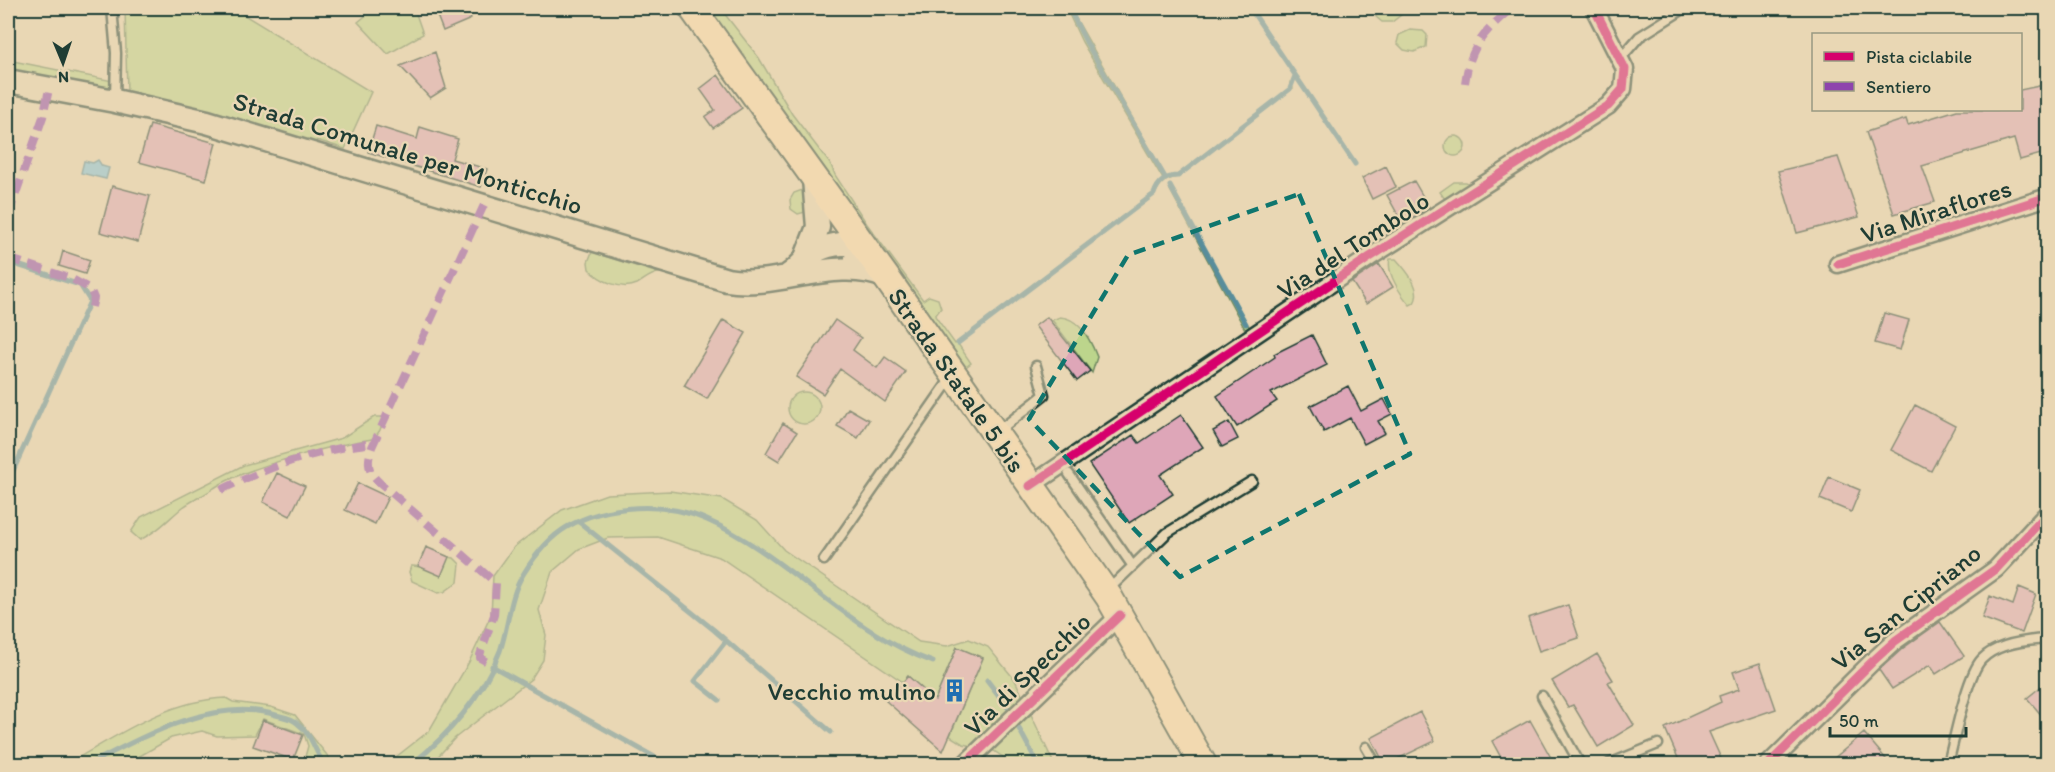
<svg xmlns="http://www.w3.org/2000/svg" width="2055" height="772" viewBox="0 0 2055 772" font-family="Itim,sans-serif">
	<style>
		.green { fill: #bcd58c; stroke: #6e8960; stroke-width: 1.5 }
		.water { fill: #7ec3df; stroke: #588d9b; stroke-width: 1.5 }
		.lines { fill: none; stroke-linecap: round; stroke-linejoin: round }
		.stream { stroke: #588d9b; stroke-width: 5 }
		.building { fill: #dea6b8; stroke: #1f3d34; stroke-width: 1.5 }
		.lane-casing { stroke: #1f3d34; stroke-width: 13 }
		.street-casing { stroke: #1f3d34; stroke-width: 21 }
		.secondary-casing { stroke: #1f3d34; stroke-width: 27 }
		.primary-casing { stroke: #1f3d34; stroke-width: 30 }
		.lane { stroke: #e9d7b4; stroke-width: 8 }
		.street { stroke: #e9d7b4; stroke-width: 16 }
		.secondary { stroke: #e9d7b4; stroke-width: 22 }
		.primary { stroke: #fddcac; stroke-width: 26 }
		.quiet { stroke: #8e44ad; stroke-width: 8; stroke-dasharray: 15 8; stroke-linecap: butt }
		.cycleway-casing { stroke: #e9d7b4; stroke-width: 13 }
		.cycleway { stroke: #d6006c; stroke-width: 9 }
		.marked { fill: none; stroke: #0f766e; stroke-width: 4.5; stroke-dasharray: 12 8; stroke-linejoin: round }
		.labels { text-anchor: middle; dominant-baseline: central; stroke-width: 4.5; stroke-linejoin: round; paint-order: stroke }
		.street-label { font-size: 26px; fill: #1f3d34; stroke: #e9d7b4 }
		.poi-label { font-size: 26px; fill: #1f3d34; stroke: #e9d7b4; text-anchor: end }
	</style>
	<rect width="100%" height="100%" fill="#e9d7b4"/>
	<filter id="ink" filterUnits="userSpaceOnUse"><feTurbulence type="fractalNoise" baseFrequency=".0167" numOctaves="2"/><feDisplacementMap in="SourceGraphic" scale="12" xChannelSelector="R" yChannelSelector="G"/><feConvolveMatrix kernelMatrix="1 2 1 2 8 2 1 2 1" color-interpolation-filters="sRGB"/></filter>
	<g filter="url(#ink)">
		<path class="green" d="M125,8H233L371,92L345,149L317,140L312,146L127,93Z
			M375,8H414L423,34L388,54L358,22Z
			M706,8H720L759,58L792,114L831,165L835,175L867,224L923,300L929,296L938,299L941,308L935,316L955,344L1153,193L1163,179L1082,42L1066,8H1070L1166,177L1177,175L1289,89L1290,83L1293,88L1178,177C1166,179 1161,182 1155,194L958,344L971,363L962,370Z
			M1376,8H1400L1401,15L1392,22H1382L1376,17Z
			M1410,30L1423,31L1427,35L1426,47L1414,52L1404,50L1397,43L1399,35Z
			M8,60L113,81L112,90L8,71Z
			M1445 146a10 10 0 1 1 20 0a10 10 0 1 1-20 0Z
			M1454,182H1466L1472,185L1453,211L1440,192Z
			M1170,186L1251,330L1247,333L1170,190Z
			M805,189L809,211L798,214L791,209L790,200L794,193Z
			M592,252L658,273C648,275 645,280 637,284C622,291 600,281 589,269L588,262Z
			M1390,259H1396C1406,270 1423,289 1414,303L1410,305C1401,295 1386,273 1390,259Z
			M1060,317C1080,318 1091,341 1097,357L1092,373L1052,320Z
			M788 408a16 16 0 1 1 32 0a16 16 0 1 1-32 0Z
			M374,417H382C383,426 379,434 372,439C333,445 246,467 214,488C204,495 193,500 183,507C166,521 161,529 140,540L131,532L141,517L244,465L342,438Z
			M670,491L722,499L757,520L784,550L919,642L947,646L969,639L988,647L1015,680L1054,764H1013L994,751L963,744L950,736L983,658L957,648L935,700L908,676L903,682L721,558L658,537L608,538L579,549L552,572L539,610L546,635L543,660L531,679L455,738L431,764H387L429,731L469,662L491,615L493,576L514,547L562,510L607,494Z
			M448,557L454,558L460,564L458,582L444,592L438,593L412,581L409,572L411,566C426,564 442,584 448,557Z
			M226,698L233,702L271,707L295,715L334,764H303L308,746L304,734L263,719L255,735L217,736L202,731L171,738L126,764H67C117,736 167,700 226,698Z"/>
		<path class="water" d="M98,160L102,166L109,168L106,179L81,173L84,161L93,163Z"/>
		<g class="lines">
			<path class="stream" d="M1069,8L1086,42L1166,179
				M1250,8L1355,164
				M1170,186L1246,324
				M8,262L80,285L90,301L8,482
				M958,343L1154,194C1158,182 1165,176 1178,176L1290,89L1295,76
				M579,522L714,630L831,732
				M492,666L667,764
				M987,680L1009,709
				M719,700L695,681L726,641
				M1017,725L1038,764
				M90,764C142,737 215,696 276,715C283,717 292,718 297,723C312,734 314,750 324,764
				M412,764C449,735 483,695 500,651C509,625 509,596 524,573C534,557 550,537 567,527C607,504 665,501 707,520C789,556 846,631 933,662"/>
		</g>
		<path class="building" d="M434,8H466L471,19L443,31Z
			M435,52L446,88L430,98L400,66Z
			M718,75L742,108L713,128L705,117L715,110L700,89Z
			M2048,84V152L2020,160L2014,139L1922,166L1935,202L1894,214L1866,132L1906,119L1908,125L1957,110H2020V90Z
			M150,125L216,143L206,180L139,162Z
			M376,126L417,139L420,127L458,139L452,159L487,169L481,187L368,152Z
			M1838,157L1859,217L1797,233L1778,171Z
			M1386,166L1396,187L1372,199L1362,178Z
			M1414,181L1429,207L1403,224L1387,195Z
			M112,186L150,196L138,242L100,232Z
			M63,251L90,260L85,274L59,266Z
			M1379,264L1393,287L1366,304L1352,282Z
			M1884,313L1909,320L1900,350L1875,343Z
			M1047,317L1090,371L1077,381L1035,326Z
			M723,320L746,333L707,399L684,386Z
			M835,320L861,338L853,350L877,368L885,357L906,372L885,402L840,369L823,394L796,377Z
			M1312,335L1327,365L1271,393L1277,401L1237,427L1217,396L1275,357L1274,354Z
			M1348,386L1361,411L1384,399L1392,414L1378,421L1385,433L1364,444L1350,418L1324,432L1310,406Z
			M1915,405L1955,426L1931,471L1891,450Z
			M848,408L869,420L858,438L837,426Z
			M1181,415L1203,447L1160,475L1173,494L1129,523L1089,464L1133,435L1139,443Z
			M1229,422L1238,439L1222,447L1213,431Z
			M783,423L797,432L779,461L766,453Z
			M277,473L305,486L290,516L263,502Z
			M1829,477L1860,490L1851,512L1820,499Z
			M358,483L388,497L375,524L345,510Z
			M426,547L449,557L441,576L418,566Z
			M2019,587L2036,594L2022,633L1982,618L1990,596L2013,605Z
			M1568,605L1579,638L1539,651L1528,618Z
			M1940,622L1964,656L1936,674L1930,665L1892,689L1879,670L1902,649Z
			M957,647L983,658L943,751L886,701L908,676L935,700Z
			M1597,654L1613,680L1608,682L1634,725L1598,747L1573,705L1568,707L1552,681Z
			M1760,663L1776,709L1709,732L1724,765H1681L1665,728L1721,702L1719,696L1739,689L1733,672Z
			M2048,681V723L2027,698Z
			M1420,712L1435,741L1385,765L1371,738Z
			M263,720L303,735L293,760L253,746Z
			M1530,720L1555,765H1505L1492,741Z
			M1864,733L1891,765H1826Z"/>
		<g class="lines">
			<defs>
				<path id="lane" d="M112,8L116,53L115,100
					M1621,58L1639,37L1685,8
					M997,432L1044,395L1036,366
					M1069,474L1132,565
					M824,560L951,378
					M1108,590L1167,533L1252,481
					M1542,696L1580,764
					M1366,747L1376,764
					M1609,764L1658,744
					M1948,764C1954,741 1967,674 1982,659C1996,644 2028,640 2048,639"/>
				<path id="street" d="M1838,264L2048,197
					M1030,486L1370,257L1608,106L1623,89L1625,69L1594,8
					M965,764L1120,615
					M1769,764L1872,662L1895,641L1996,569L2048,513"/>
				<path id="secondary" d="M8,81L115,101L207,122L727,280C777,289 838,255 886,277
					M805,260L818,227L814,179
					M789,275C798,269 803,261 811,255C823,244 846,242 862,245L856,258"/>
				<path id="primary" d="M692,8L886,277L1109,597L1203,764"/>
			</defs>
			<use href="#lane" class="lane-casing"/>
			<use href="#street" class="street-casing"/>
			<use href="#secondary" class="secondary-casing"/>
			<use href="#primary" class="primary-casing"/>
			<use href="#lane" class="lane"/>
			<use href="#street" class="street"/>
			<use href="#secondary" class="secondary"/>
			<use href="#primary" class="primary"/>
			<path class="quiet" d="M416,8L417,13
				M1465,83C1470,47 1484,31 1511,9
				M484,205L372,447C367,462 367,471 379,482L496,583L494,615L480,655V658L489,663
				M8,216L43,117L49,89
				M8,258L72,279L90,289L94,298L91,311
				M221,490C268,467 322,448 375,443"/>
			<defs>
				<path id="cycleway" d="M1838,264L2048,197
					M1030,486L1370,257L1608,106L1623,89L1625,69L1594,8
					M965,764L1120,615
					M1769,764L1872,662L1895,641L1996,569L2048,513"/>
			</defs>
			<use href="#cycleway" class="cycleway-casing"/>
			<use href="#cycleway" class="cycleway"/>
		</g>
	</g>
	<path d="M0 0H2055V772H0ZM1299,194L1410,454L1180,577L1029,419L1128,255Z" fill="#e9d7b4" fill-opacity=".55" fill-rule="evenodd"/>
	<path class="marked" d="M1299,194L1410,454L1180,577L1029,419L1128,255Z"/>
	<defs>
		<symbol id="building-bare" viewBox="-9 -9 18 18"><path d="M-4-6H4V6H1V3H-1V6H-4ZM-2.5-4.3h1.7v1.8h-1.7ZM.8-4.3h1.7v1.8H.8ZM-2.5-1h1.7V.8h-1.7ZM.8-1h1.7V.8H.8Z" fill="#1f6fb2" stroke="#e9d7b4" stroke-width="2.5" paint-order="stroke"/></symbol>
	</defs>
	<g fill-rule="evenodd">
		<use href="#building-bare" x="938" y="674" width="33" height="33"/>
	</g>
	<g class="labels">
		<g class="street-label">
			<text transform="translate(408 153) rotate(17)">Strada Comunale per Monticchio</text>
			<text transform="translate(1936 211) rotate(-18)">Via Miraflores</text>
			<text transform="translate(1353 245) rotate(-33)">Via del Tombolo</text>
			<text transform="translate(957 380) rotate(55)">Strada Statale 5 bis</text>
			<text transform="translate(1906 607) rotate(-39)">Via San Cipriano</text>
			<text transform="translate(1027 674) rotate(-44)">Via di Specchio</text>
		</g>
		<g class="poi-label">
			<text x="936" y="691">Vecchio mulino</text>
		</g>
	</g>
	<rect width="2055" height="772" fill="none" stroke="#e9d7b4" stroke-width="30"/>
	<rect x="15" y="15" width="2025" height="742" fill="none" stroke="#1f3d34" stroke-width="2" filter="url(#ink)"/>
	<rect x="1812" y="33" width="210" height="78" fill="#e9d7b4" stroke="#989981" stroke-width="1.5"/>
	<rect x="1824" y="52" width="30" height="9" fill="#d6006c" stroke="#989981" stroke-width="1.5"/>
	<text x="1866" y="63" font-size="18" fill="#1f3d34">Pista ciclabile</text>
	<rect x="1824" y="82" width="30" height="9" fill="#8e44ad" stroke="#989981" stroke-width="1.5"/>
	<text x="1866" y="93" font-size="18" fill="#1f3d34">Sentiero</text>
	<g transform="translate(63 63) rotate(178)" stroke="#e9d7b4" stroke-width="4.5" paint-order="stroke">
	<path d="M0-4.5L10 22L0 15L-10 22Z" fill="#1f3d34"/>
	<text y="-9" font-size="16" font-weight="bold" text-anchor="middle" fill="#1f3d34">N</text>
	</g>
	<path d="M1830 727v9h136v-9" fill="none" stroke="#1f3d34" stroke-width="3"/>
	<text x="1839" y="727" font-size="18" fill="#1f3d34" stroke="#e9d7b4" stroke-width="4.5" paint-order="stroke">50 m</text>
</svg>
